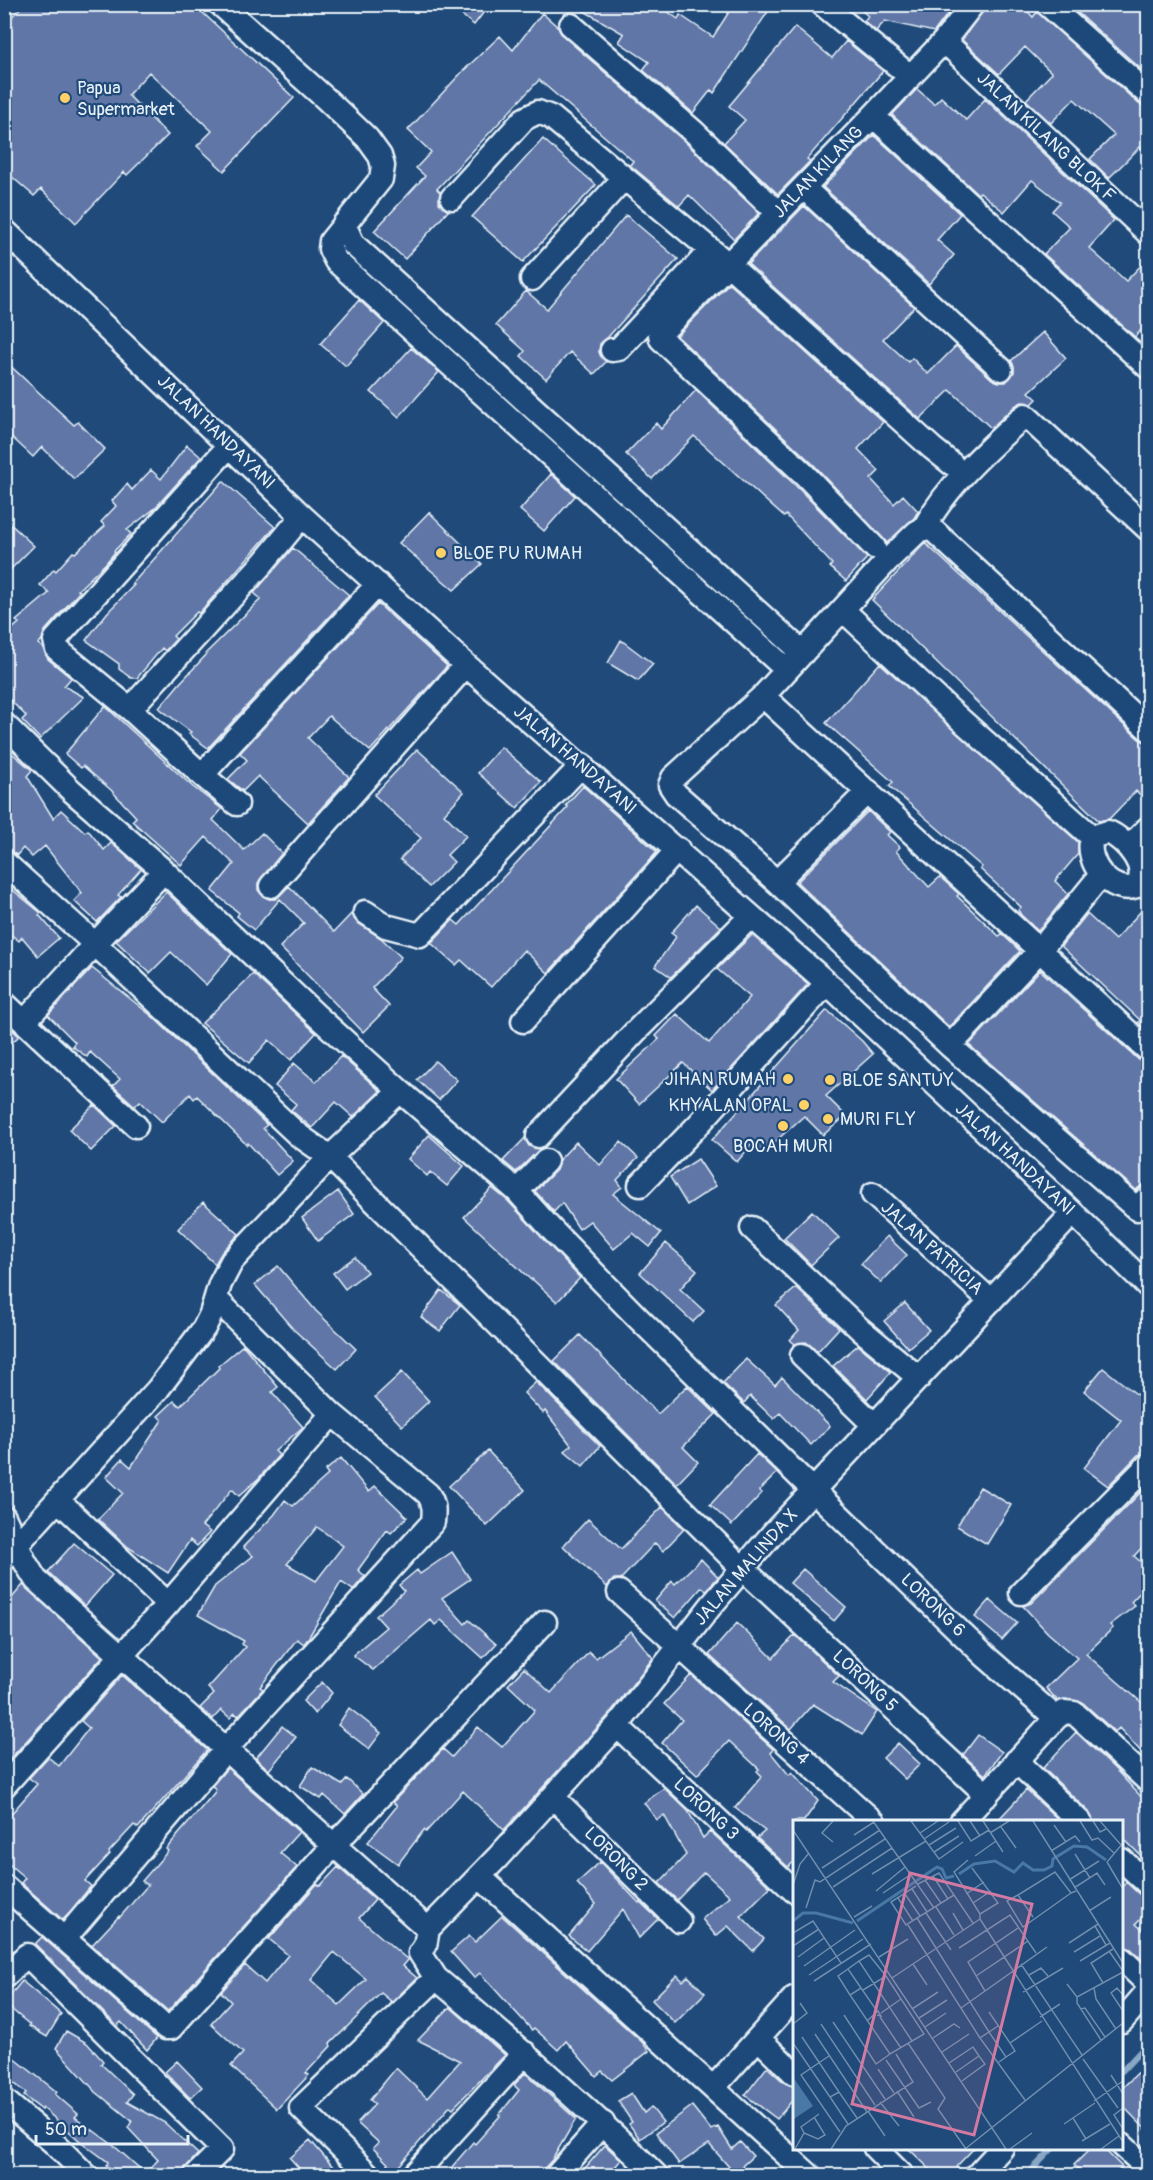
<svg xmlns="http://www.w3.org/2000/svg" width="1153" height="2180" viewBox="0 0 1153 2180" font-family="Pangolin,sans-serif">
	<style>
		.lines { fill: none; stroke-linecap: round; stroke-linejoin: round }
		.stream { stroke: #89a8c6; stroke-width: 6 }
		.building { fill: #6076a7; stroke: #e8f1f8; stroke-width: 1.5; fill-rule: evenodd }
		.minor-casing { stroke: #e8f1f8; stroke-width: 27 }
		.minor { stroke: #1f4a7a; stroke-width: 22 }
		.poi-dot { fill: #ffd166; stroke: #1f4a7a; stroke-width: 2 }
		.labels { text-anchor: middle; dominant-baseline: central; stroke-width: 4.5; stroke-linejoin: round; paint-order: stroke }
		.poi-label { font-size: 18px; fill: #e8f1f8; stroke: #1f4a7a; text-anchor: start }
		.street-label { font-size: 18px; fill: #e8f1f8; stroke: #1f4a7a }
		.inset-river { fill: none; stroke: #4978a5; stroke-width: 3 }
		.inset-road { fill: none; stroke: #6f8dac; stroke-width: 1.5 }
		.view { fill: #d37aa2; fill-opacity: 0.15; stroke: #d37aa2; stroke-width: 3 }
		.inset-edge { fill: none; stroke: #e8f1f8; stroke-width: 3 }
	</style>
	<rect width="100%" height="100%" fill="#1f4a7a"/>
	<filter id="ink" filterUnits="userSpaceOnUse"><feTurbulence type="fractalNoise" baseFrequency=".0167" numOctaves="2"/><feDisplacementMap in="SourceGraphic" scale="12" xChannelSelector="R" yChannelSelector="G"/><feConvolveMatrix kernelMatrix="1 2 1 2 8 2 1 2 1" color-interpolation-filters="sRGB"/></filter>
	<g filter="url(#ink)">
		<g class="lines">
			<path class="stream" d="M1122,2071L1148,2043
				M1026,2176L1053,2148"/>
		</g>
		<path class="building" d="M24,4H207V9L203,13L294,98L224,171L197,146L212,131L149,72L128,95L168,135L127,175L124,172L76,223L41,189L34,196L4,170V25Z
			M448,4H490L474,25Z
			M572,4H657L678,19L680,15L713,37L734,4H773L714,93L711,90L693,113L643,70L649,62L619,42L624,34Z
			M854,4H955L934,32L885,21L876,31L864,21L868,16Z
			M987,4H1021L1033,17L1037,12L1139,104L1149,107V155L1140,147L1109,178L1090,159L1114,135L1074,99L1051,123L1026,100L1052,73L1025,47L999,74L962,40Z
			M1068,4H1149V76Z
			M542,13L558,27L562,35L684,141L759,213L734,239L689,195L679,206L630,165L633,161L539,80L437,189L440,192L439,203L448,211L405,259L374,231L425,176L416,168L431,152L408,130L463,71L500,36L513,50Z
			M795,27L832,58L846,41L883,71L807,159L810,161L778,194L724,143L745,120L729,106Z
			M917,89L934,104L941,97L966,120L985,99L1114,220L1089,248L1126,281L1149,257V321L1135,337L1044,254L1070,227L1052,211L1060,202L1032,180L1004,212L980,192L978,194L892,115Z
			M874,135L960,214L937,240L954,255L929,284L823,187Z
			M543,139L596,185L523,262L472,217Z
			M804,206L914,307L883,339L908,362L912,358L928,374L956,346L992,379L999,382H1006L1014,372V366L1011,361L1043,332L1066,358L1029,392L1037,399L1032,404L1022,402L1016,405L991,428L950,390L920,419L748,264Z
			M626,215L678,259L608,337L600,344L599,352L606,362L594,374L570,352L546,379L521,356L525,351L496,325L526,291L547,309Z
			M729,283L883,422L858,449L879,471L871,479L894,504L903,495L918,511L914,518L887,543L814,465L677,336Z
			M359,300L384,323L346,366L320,344Z
			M411,348L439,372L399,417L371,392Z
			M4,360L74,425L78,422L105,449L74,479L42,447L33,457L4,430Z
			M696,390L795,485L867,558L846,581L830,567L832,564L786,515L784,517L694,436L652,479L626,454L656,423L661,429Z
			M187,445L201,457L154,509L127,530L131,534L114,551L115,552L105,564L78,590L80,591L45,631L42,640L38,644L43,648L48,659L71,678L64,686L84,697L40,739L22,720L26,716L4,694V636L19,623L16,621L49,593L40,585L54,569L56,571L73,552L75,553L105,526L101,522L116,506L112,501L127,484L132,490L151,470L161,479Z
			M551,474L575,496L544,531L520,510Z
			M223,481L275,527L199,613L197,612L173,636L176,639L165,651L162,648L137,678H131L119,669V664L86,640L107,613L134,585L132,584Z
			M429,512L482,564L454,590L399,543Z
			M4,518L34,546L4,576Z
			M925,543L1139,739L1149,744V803L1136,791L1109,819L1099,821L872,600Z
			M293,548L349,595L208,748L189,734L191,732L159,708L179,684L207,654L206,653L261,599L254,593Z
			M378,604L447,666L370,751L329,716L308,738L349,777L308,823L258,776L243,791L228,779L247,760L240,753Z
			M621,640L653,664L638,681L608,663Z
			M880,663L1078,842V854L1055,881L1068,894L1038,931L1021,915L1018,910L1021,907L980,869L982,867L889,786L893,782L826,723Z
			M105,706L193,787L222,809L213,820L244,850L262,833L282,853L258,883V890L263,896L269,899H276L289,886L334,932L352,913L358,923L381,938L401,957L372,988L389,1006L363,1032L280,947L304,923L280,899L254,930L237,916L239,913L212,891L234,864L206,837L181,865L132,821L136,817L111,790L83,766L81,768L65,754Z
			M501,747L541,782L517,808L478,773Z
			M417,749L464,792L444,814L466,836L447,855L454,862L429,887L400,859L421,838L374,795Z
			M13,754L32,770L27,776L53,818L61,810L85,832L88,830L104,850L111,843L141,869L118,895L121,897L97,922L74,901L82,893L45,846L32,857L23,848L17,855L4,849V763Z
			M583,786L657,852L548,973L524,950L491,987L461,960L456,965L431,943L453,920L459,925L568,807L566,805Z
			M868,811L890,832L887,835L900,847L896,851L929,887L940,877L959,894L957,896L999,936L1002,934L1020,951L949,1027L797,882Z
			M4,883L41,913L39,915L59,938L38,956L22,937L19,941L4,929Z
			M166,892L232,954L206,985L171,952L150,973L116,941Z
			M1149,902V1032L1138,1023L1140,1020L1061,946L1087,914L1115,940Z
			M696,905L721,927L671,977L655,966L676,937L671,933Z
			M752,935L808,984L712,1090L683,1063L639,1104L616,1079L659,1039L656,1036L677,1014L709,1043L750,997L717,969Z
			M92,968L153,1017L267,1125L263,1128L293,1161L277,1175L248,1143L247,1145L197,1096L194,1099L190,1094L162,1122L140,1101L135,1106L113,1086L120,1079L90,1052L87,1057L72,1046L75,1042L48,1015Z
			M1040,970L1139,1060L1149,1063V1184H1143L1136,1190L969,1045Z
			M253,974L316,1033L291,1060L269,1040L249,1063L202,1023Z
			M827,1010L862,1041L873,1054L826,1096L846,1116L823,1135L804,1116L761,1154L751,1145L737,1162L712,1140Z
			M4,1022L19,1036L4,1050Z
			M341,1056L380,1091L353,1117L336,1102L312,1128L291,1110L296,1104L275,1086L294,1063L316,1082Z
			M435,1061L457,1080L439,1100L417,1080Z
			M94,1105L116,1126L91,1151L69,1130Z
			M429,1135L464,1166L447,1186L430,1172L427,1176L408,1159Z
			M525,1138L529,1146L540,1149L516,1172L503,1161Z
			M576,1142L600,1165L621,1142L638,1158L617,1180L622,1187L613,1194L661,1233L650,1247L633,1233L614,1249L590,1221L579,1229L562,1203L554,1212L535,1191L556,1170L559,1160Z
			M698,1159L716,1186L687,1205L670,1177Z
			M492,1188L508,1201L580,1278L557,1302L532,1279L531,1280L464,1217Z
			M338,1191L354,1214L318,1241L302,1218Z
			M203,1202L239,1234L222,1252L215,1264L178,1229Z
			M812,1211L839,1238L811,1265L784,1238Z
			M887,1236L907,1255L881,1283L861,1264Z
			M666,1243L697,1270L680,1289L704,1311L693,1322L640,1273Z
			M355,1257L367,1272L345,1289L333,1273Z
			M278,1266L316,1311L356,1349L337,1369L293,1329L255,1285Z
			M796,1288L839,1328L818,1351L806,1342L795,1344L790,1340L799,1330L776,1305Z
			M441,1290L460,1305L440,1331L421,1317Z
			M905,1303L929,1330L908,1348L884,1321Z
			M580,1335L658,1414L687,1386L716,1414L683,1447L698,1462L677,1484L554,1361Z
			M243,1345L278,1387L272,1392L303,1427L275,1451L279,1455L259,1478L239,1496L232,1489L202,1526L210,1532L197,1546L190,1540L168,1573L128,1547L98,1519L123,1493L106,1477L122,1459L131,1467L162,1420L158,1416L174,1401L180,1406L219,1368L218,1366Z
			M858,1345L891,1372L867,1399L833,1366Z
			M746,1359L775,1385L782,1377L830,1426L811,1445L780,1413L774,1419L750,1396L744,1403L723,1383Z
			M1103,1368L1149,1404V1452L1138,1455L1108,1486L1084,1468L1121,1420L1084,1391Z
			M402,1372L429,1401L402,1426L375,1397Z
			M536,1382L600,1446L583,1466L565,1451L571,1445L545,1411L543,1413L524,1393Z
			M488,1451L525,1490L487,1526L449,1486Z
			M757,1454L777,1473L759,1491L762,1493L732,1525L710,1505Z
			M341,1458L369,1492L375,1486L407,1517L391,1533L387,1530L358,1570L365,1576L353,1590L341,1582L307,1640L304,1644L297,1639L260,1687L263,1689L238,1716L235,1713L230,1718L221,1710L213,1719L200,1708L214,1694L208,1688L245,1647L242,1644L244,1641L198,1615L215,1586L253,1556L243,1547L274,1515L285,1500L293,1506L328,1475L325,1471ZM317,1527L343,1546L316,1581L287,1564Z
			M1149,1484V1540L1134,1556L1149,1569V1583L1131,1602L1135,1606L1110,1625L1113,1628L1086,1654L1149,1709V1760L1119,1728L1115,1732L1083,1703L1065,1699L1058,1701L1046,1688L1077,1658L1048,1633L1023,1606L1031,1603Z
			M980,1487L1011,1505L987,1544L957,1526Z
			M662,1507L684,1529L663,1551L655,1543L621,1579H614L607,1587L563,1546L588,1519L621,1549Z
			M74,1543L112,1575L85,1606L48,1572Z
			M452,1552L470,1579L442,1598L465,1624L469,1620L496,1644L483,1658L441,1620L435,1625L431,1620L373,1670L353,1655L386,1627L376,1616L404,1591L399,1585L417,1570L420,1574Z
			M701,1559L718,1577L706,1591L702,1587L675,1618L655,1601L672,1581L675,1584Z
			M803,1569L846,1607L834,1621L790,1583Z
			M23,1585L102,1657L11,1758L4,1752V1607Z
			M990,1600L1017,1623L1002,1640L975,1617Z
			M737,1623L773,1658L795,1635L839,1676L833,1682L877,1712L862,1735L813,1704L791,1729L709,1655Z
			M631,1631L653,1658L607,1717L504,1830L463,1791L426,1832L424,1830L398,1864L368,1842L397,1806L393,1802L443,1749L452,1757L478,1727L502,1747L535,1710L508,1685L524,1668L551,1693L589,1652L596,1658Z
			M122,1675L207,1750L138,1828L134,1825L109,1852L110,1854L85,1881L91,1886L63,1920L21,1883L25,1878L4,1860V1822L37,1784L29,1778L48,1757L59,1766L89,1728L81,1721Z
			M691,1675L773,1749L771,1753L789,1775L792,1772L818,1801L804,1821H795V1861L788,1867L757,1838L765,1831L735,1808L762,1776L757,1771L759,1769L729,1741L697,1775L662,1743L682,1720L664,1704Z
			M322,1682L332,1693L315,1714L303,1701Z
			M349,1708L381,1733L369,1749L338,1725Z
			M282,1726L296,1737L269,1770L256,1758Z
			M1076,1732L1116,1770L1149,1805V1866L1145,1863L1146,1861L1122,1837V1821H1093L1089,1812L1043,1768Z
			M978,1735L1002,1752L985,1775L963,1755Z
			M898,1743L920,1764L905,1779L883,1758Z
			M312,1767L342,1785L347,1779L363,1794L345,1814L324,1795L321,1799L300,1786Z
			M227,1768L299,1832L280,1853L297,1867L168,2011L92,1945L119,1916L120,1917L148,1885L142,1881L168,1851L166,1849L214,1793L216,1789L212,1786Z
			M664,1788L688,1811L703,1838L710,1831L770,1887L741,1916L764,1939L753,1951L728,1926L716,1936L702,1919L730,1896L704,1872L677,1900L659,1883L686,1855L664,1815L657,1820L644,1803Z
			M1026,1790L1060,1821H997Z
			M600,1862L639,1903L640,1902L658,1919L639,1938L623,1909L587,1951L569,1936L596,1904L577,1883Z
			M338,1867L375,1900L359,1918L408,1960L403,1966L417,1978L392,2002L381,1993L330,2044L331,2046L306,2073L309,2075L277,2109L231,2066L243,2053L211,2024L231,2002L221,1992L245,1965L265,1983L288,1955L269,1939L317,1884L320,1886ZM334,1952L366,1979L339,2005L311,1980Z
			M1126,1882L1139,1894L1149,1897V1911L1136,1924L1149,1936V1966L1131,1949L1122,1946V1887Z
			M502,1916L642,2042L649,2051L612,2080L602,2071L596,2076L566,2041L558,2050L534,2028L532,2030L480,1973L474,1978L451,1952L469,1936L475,1942Z
			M42,1937L157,2038L147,2050L121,2022L117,2026L35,1944Z
			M677,1975L683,1981L688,1976L705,1993L675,2023L652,2000Z
			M22,1981L61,2014L47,2037L29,2026L30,2025L4,2003Z
			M450,2007L505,2055L453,2108L450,2106L395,2171L373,2148L379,2143L357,2123L375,2104L370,2100L396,2068L427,2098L460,2061L418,2040Z
			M66,2031L87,2043L103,2061L101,2064L133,2094L127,2102L165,2123L198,2154L179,2175H124L106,2166L108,2162L80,2141L43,2108L42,2110L24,2096L26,2093L4,2075V2050L57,2092L55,2094L78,2114L75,2117L113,2145L145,2173L158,2160L128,2128L132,2121L96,2092L56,2048Z
			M177,2061L202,2087L190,2098L165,2072Z
			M1149,2062V2133L1122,2105V2088Z
			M767,2067L785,2083L795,2087V2097L777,2119L745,2095Z
			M525,2073L576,2119L552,2160L538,2175H445L473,2142L475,2144L500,2116L499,2115L519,2090L514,2085Z
			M631,2093L644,2113L651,2107L663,2122L640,2139L629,2124L632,2122L618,2101Z
			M692,2106L711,2130L718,2127L732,2149L740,2142L753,2156L742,2166L747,2175H736L709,2144L679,2164L656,2133Z
			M310,2140L334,2168L326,2175H305L290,2158Z
			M604,2146H606L621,2160L608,2175H579Z
			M908,2148H974L956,2167L963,2175H936Z
			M1091,2148H1103L1122,2167L1114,2175H1085L1074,2165Z"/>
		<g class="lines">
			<defs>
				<path id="minor" d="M220,4L326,99L367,138L380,156L383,166L381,179L331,241L330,249L336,261L787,670
					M822,4L910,76
					M1047,4L1148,94
					M571,25L693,131L779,214
					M944,41L1148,233
					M873,116L1148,367
					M804,188L1001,369
					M452,198L524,119L538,112L551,117L729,265L932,448L952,464
					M344,224L353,244L803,653
					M4,230L302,516L466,665L827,983L1073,1213L1148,1286
					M532,279L624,178
					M612,350L619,349L711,250
					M229,446L55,640L57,649L130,709L263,563L302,516
					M924,528C948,484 988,449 1025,415L1148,529
					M874,547L805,475L661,339L660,334L873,116L944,41L973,4
					M843,610L951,711L1092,837
					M763,696L1148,1050
					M130,709L202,775L378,584
					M4,724L72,791L164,871L95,944L4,862
					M1148,729L934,531L924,528L917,532L887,561L763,696L673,778L670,785L676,794L777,882L950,1046L1137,1209L1148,1197
					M202,775L237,804
					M1108,832C1125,839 1150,867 1137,886C1111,896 1084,862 1092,837Z
					M1129,847L1148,828
					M164,871L317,1016L400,1091L517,1191L552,1230L638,1318L813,1490L985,1656L1056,1718
					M777,882L868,791
					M271,886L466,665
					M365,912L386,926L420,935L582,765
					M4,1003L136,1126
					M25,1021L95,944L297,1134L330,1157L742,1568L987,1795
					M523,1021L678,849
					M950,1046L1040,950L1101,875
					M538,1136L635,1032L751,916
					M640,1185L698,1125L827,983
					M517,1191L546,1161
					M873,1194L991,1301
					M752,1228L860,1329L919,1378
					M802,1355L874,1425
					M58,1500L168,1604
					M4,1517L25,1562L36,1580L428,1929
					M4,1559L158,1389L204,1328L211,1314L220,1284L232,1261L330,1157L400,1091
					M619,1592L874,1822
					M1021,1593L1148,1465
					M617,1726L794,1891
					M1016,1761L1080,1822
					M4,1786L168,1604L332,1414
					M553,1797L679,1921
					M961,1822L1056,1718L1064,1712L1074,1713L1080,1718L1148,1781
					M1122,1860L1148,1884
					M480,1877L810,2176
					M4,1886L166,2028H171L333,1846L545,1622
					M428,1929L498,1857L617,1726L710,1607L774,1532L1073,1213
					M65,1938L227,1748L433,1522C434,1511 435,1504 428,1494L332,1414L216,1299
					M1122,1959L1148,1984
					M4,1977L27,1955L222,2149L195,2176
					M436,1978C512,2042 586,2106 657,2176
					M1122,2021L1148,1991
					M759,2039L794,2073
					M714,2087L794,1998
					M4,2100L55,2144L87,2176
					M1122,2145L1148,2169
					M875,2148L903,2176
					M370,2176L301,2108L436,1978L420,1953L425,1946L428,1929
					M413,2176L525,2053
					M556,2176L603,2123
					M976,2176L1002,2148"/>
			</defs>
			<use href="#minor" class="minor-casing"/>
			<use href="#minor" class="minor"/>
		</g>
	</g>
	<g class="poi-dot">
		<circle cx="65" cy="98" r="6"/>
		<circle cx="441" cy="553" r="6"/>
		<circle cx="788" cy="1079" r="6"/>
		<circle cx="830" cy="1080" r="6"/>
		<circle cx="804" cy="1105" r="6"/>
		<circle cx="828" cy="1119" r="6"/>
		<circle cx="783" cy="1126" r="6"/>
	</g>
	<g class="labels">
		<g class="poi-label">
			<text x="77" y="88">Papua<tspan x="77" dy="21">Supermarket</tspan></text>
			<text x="453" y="553">BLOE PU RUMAH</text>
			<text x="776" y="1079" text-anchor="end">JIHAN RUMAH</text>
			<text x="842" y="1080">BLOE SANTUY</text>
			<text x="792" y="1105" text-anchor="end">KHYALAN OPAL</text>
			<text x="840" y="1119">MURI FLY</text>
			<text x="783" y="1146" text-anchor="middle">BOCAH MURI</text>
		</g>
		<g class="street-label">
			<text transform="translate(1046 137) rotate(43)">JALAN KILANG BLOK F</text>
			<text transform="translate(818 172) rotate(-46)">JALAN KILANG</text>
			<text transform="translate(216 432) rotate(44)">JALAN HANDAYANI</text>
			<text transform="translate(575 760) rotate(41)">JALAN HANDAYANI</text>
			<text transform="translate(1015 1159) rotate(43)">JALAN HANDAYANI</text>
			<text transform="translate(932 1248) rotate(42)">JALAN PATRICIA</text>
			<text transform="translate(746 1567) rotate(-49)">JALAN MALINDA X</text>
			<text transform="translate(933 1605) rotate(44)">LORONG 6</text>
			<text transform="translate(865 1681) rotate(43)">LORONG 5</text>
			<text transform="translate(776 1734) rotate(42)">LORONG 4</text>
			<text transform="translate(706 1809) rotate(43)">LORONG 3</text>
			<text transform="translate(616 1859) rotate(45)">LORONG 2</text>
		</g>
	</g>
	<g transform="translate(793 1820)">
		<rect width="330" height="330" fill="#1f4a7a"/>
		<path d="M0,257L20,286L1,299L0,297Z" fill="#4978a5"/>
		<path class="inset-river" d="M166,54L181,44L202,41L221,52L230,43L240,50H251L259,46L260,39L281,26L294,27L313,40M0,101L10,93H23L60,103M64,101L144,47L149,49L153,58L161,56"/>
		<path class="inset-road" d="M40,1L29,13L40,22M80,1L141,88M118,1L146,39L170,22M165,1L178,21L196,10M177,1L187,16M190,1L210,32M240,1L330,143M287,1L299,20L305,18L321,33M300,1L307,12L313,9M307,1L329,26M261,5L273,22M208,7L223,28M0,10L213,329M127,13L145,1M197,13L216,1M61,15L81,2M131,19L156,2M330,23L314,42L330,69M136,25L163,8M258,31L282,16L287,22M141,32L166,16M282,34L297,58M182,36L203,21M175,40L161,52L187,94M29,48L87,10M179,48L205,83L187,94V99M79,54L133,21M140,56L155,79M132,60L148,83M276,60L306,41M125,64L146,53L180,103M0,65L7,44L16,33M123,66L98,82L113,105L161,75M40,67L99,28M281,68L304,53L312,65M119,69L134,92M83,71L112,47M90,73L117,55M112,74L127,96M173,74L191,62M225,75L214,81L230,107L278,73M105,78L120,101M180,83L198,71M143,87L161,115M13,88L22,60L27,62L92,19M296,91L318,77M133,93L158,130M160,93L170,110M61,97L79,86M240,97L225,75L262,52L278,73L283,71M124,98L196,212L205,206M187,99L330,322M115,105L187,218M302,106L313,125M0,113L20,101L48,143M276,123L305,104M0,126L26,109M166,128L217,95L243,133M316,131L330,151M281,132L307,116M5,137L31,118M86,137L115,119M66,141L76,135L93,156M287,141L317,123M120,144L134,165M228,144L289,235M11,146L62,110M55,149L45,156L57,175M16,155L70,119M236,155L248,148L255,156M183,156L235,121M99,158L187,99M21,161L78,124M310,163L298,143L320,129M274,164L284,177L330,152M68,168L55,149L66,141L119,221M301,168L303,179L323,209M70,170L93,156L131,214L97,234L57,175L68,168L84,191M192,171L175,142L225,108M230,172L270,148M330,175L324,168L318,173L330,191M284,177V183L308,220M168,188L254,127M119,189L145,172M287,189L292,188L312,217M196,192L217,223M88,193L108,179M51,195L83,244L97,234M87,197L108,228M247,197L267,184M126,198L154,180M74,201L85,191L88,196L84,195M40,202L92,279M0,204L14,193L7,183M28,204L82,285M132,207L153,193M22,214L74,292M9,217L46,272M140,218L161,204L167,208M0,223L37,277M115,223L152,278L145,289L173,329M149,232L176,214M36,236L8,255L47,312M213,237L222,231L217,223L249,201M290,239L325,288M93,240L126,288L138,282M206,242L213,237L196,212L187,218L232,280M156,243L180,227L186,236M85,249L101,273M163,252L186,236L192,244L169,261M318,255L330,274M104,271L121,297M301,281L330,261M87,282L106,306M330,288L321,295L330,309M75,291L92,316M280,298L293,319M55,304L37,277L46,272L64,298M271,304L302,283M11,313L25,319L32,315L21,297M289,321L317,304M2,329L11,313L8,307L26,294M38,329L53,306L120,262L103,234M172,329L330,203M217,329L239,313M308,329L326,316"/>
		<path class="view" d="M117,53L239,84L181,315L59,284Z"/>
		<rect width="330" height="330" class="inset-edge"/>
	</g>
	<rect width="1153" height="2180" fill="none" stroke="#1f4a7a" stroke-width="24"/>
	<rect x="12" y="12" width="1129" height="2156" fill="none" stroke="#e8f1f8" stroke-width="2" filter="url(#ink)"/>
	<path d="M36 2135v9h152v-9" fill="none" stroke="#e8f1f8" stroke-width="3"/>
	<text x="45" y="2135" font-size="18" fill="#e8f1f8" stroke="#1f4a7a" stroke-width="4.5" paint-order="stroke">50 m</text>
</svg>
